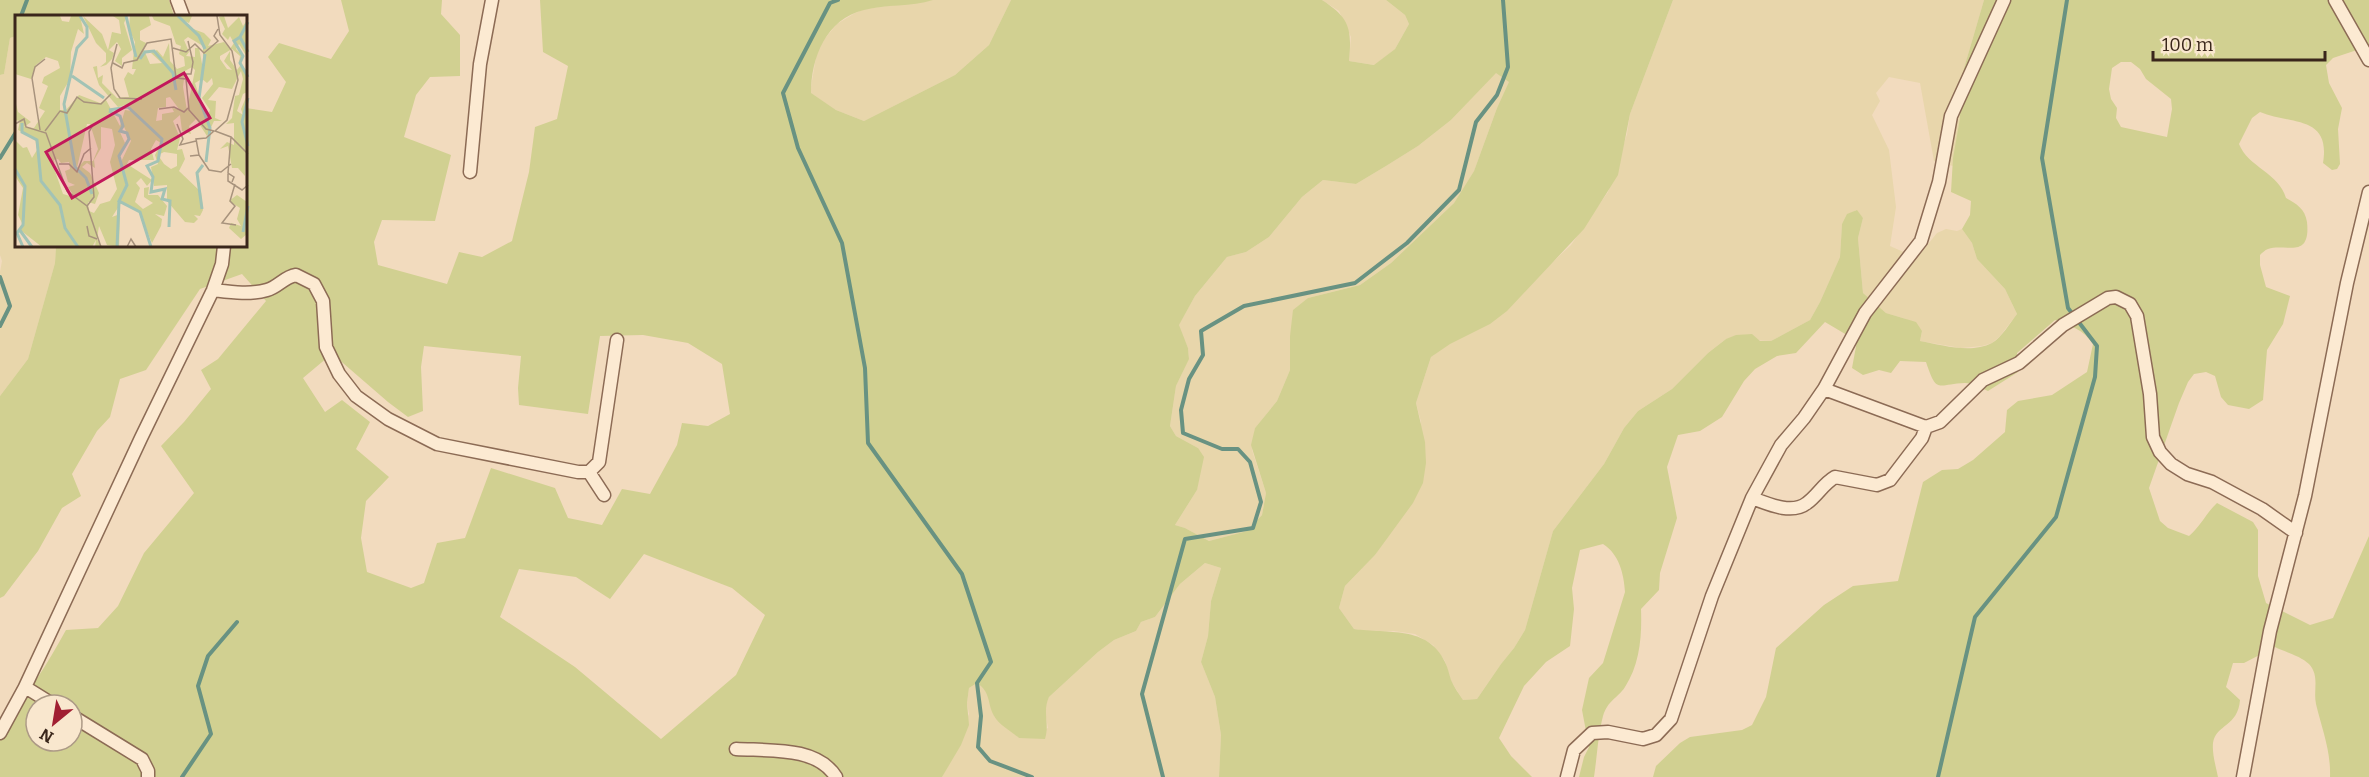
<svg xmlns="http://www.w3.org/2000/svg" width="2369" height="777" viewBox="0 0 2369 777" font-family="Bitter,serif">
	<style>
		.farmland { fill: #e8d6ab }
		.green { fill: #d1d091; fill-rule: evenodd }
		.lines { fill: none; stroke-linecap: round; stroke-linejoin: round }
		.stream { stroke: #689282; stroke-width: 4 }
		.minor-casing { stroke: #8c6b55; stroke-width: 15 }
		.minor { stroke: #fcead2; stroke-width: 12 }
		.inset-river { fill: none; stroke: #a2c3b5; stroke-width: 3 }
		.inset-road { fill: none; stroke: #a8937d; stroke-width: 1.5 }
		.view { fill: #c2185b; fill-opacity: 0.15; stroke: #c2185b; stroke-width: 3 }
		.inset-edge { fill: none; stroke: #3a261b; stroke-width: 3 }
	</style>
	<rect width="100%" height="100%" fill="#f2dbbe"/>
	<path class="farmland" d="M933,0H1011L989,45L955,75L864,121L836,110L810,93L817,51L822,42L837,24L855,13L865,9Z
		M1322,0H1386L1405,15L1409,24L1395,49L1375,65L1349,61L1351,37L1339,11Z
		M1673,0H1984L1960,82V118L1953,166L1934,161L1920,83L1889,77L1876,93L1880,101L1872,115L1889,150L1896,207L1890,246L1917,258L1937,233L1946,229L1957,231L1962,229L1972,243L1977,259L2005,289L2017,314L2000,336L1992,343L1982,346L1961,348L1920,341L1922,331L1906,319L1886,313L1863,293L1858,238L1863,218L1856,210L1842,224L1840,257L1820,302L1810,320L1771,341L1726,339L1708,353L1672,389L1638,411L1624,428L1604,464L1553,531L1525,630L1514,648L1501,664L1477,699L1463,700L1451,681L1445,661L1433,645L1415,634L1394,631L1374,632L1354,629L1339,608L1345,586L1375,555L1386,538L1421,422L1416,403L1431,357L1555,260L1571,245L1608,192L1627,134L1630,114Z
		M16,36V246H56L55,263L28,359L0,396V272L2,261L0,255V75L4,74L10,38Z
		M1496,72L1510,82L1497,108L1474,171L1454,203L1391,263L1360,285L1308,298L1290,336V370L1277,401L1255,428L1252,450L1266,493L1262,515L1248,531L1209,541L1185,528L1175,525L1197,490L1198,448L1176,436L1170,426L1176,386L1189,358L1188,348L1178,326L1195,296L1227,257L1246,252L1269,237L1302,197L1323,180L1356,184L1386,166L1418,146L1451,120Z
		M1205,563L1221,568L1211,601L1208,636L1201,662L1215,697L1221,735L1219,777H942L969,714L967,703L969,688L977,683L983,687L989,695L994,716L1019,738L1048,728L1044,706L1049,697L1098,652L1114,640L1136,631L1141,622L1155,617L1180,584Z"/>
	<path class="green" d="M0,0H169L174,16H16V36L10,38L4,74L0,75Z
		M341,0H442L441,14L460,35V76L430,77L416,95L404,137L451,155L435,221L382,220L374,242L378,265L447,284L459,252L482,257L512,241L529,172L535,127L557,119L568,66L543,52L540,0H933C911,7 886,4 864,10C826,19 811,58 811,93L836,110L864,121L955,75L989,45L1011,0H1322C1350,18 1352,29 1349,61L1374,65L1395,49L1409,24L1405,15L1386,0H1673L1630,114L1618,175L1584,229L1507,311L1490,324L1450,344L1431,357L1416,403L1425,442L1426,463L1423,483L1413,503L1375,555L1345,586L1339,608L1354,629C1387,634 1428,625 1445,662C1448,668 1449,674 1451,680C1454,687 1459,694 1463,700L1477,699L1501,664L1514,648L1525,630L1553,531L1604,464L1624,428L1638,411L1672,389L1708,353L1726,339L1736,335L1752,334L1760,341H1771L1810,320L1820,302L1840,257L1842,224L1847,214L1857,210L1863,218L1858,238L1863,293L1886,313L1916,322L1922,331L1920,341C1942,345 1971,354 1992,343C2002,337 2010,323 2017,314L2005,289L1977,259L1972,243L1962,229L1970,215L1971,201L1951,192L1953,158L1960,118V82L1984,0H2369V46L2333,58L2326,65L2329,83L2342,108L2338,129L2340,164L2337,169L2332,170L2323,163C2331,115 2291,125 2260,112L2252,118L2239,144C2248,167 2279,173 2286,198C2297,204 2305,209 2307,222C2311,260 2285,243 2268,249C2265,250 2262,253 2260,255V265L2266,287L2290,296L2283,324L2267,350L2263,400L2249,409L2228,405L2221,397L2215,376L2206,372L2194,374L2188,382L2179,403L2149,488L2160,521L2168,528L2189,536C2201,526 2206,513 2217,503L2253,522L2258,530V576L2266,603L2310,625L2333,618L2369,536V777H2330C2331,751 2322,729 2316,704C2313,690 2320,676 2309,664C2301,656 2285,652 2275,647L2244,663H2233L2226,687L2240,700C2238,727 2216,724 2213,743C2212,754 2216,767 2218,777H1653L1656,766L1680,743L1690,737L1742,730L1752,725L1766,697L1776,648L1824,605L1853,586L1898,581L1923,482L1942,470L1958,469L1973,460L2005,432L2007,410L2018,401L2052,395L2087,372L2093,344C2084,330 2070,325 2055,320L2017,353L2018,372L1988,391C1981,388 1972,383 1965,383C1937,384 1937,395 1926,362L1900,361L1891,373L1879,370L1863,375L1852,368L1857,341L1825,322L1796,353L1777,356L1755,369L1744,381L1722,417L1700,431L1678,435L1667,467L1677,518L1660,573L1659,590L1641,609C1642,636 1640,664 1625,687C1617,699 1608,700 1603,716C1598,735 1597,757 1594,777H1579L1584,757L1589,747L1582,710L1589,678L1603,663L1625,592C1624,574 1619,554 1603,544L1580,550L1572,588L1574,609L1570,646L1546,662L1524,686L1499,738L1511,756L1532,777H1219L1221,735L1215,697L1201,662L1208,636L1211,601L1221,568L1205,563L1180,584L1155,617L1141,622L1136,631L1114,640L1098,652L1049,697C1042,712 1050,723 1045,739L1019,738C1011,731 999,725 994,716C987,703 991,692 977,683L969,688L967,703L969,725L961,745L942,777H0V723C28,697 47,664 66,630L98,628L118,606L144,553L194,493L161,446L184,422L211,389L201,370L218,359L266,301L242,274L200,289L146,370L120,379L110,417L97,431L72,474L81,496L62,508L38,551L4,596L0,598V396L28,359L55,263L56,246H246V108L272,112L286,82L268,57L279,43L331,59L349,31ZM2121,62H2131L2140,69L2146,79L2171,99L2172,109L2167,137L2121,127L2116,118L2117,108L2111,99L2109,89L2112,68ZM1496,73L1509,82L1497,108L1474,171L1454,203L1391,263L1360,285L1308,298L1293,310L1290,336V370L1277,401L1255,428L1251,445L1266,493L1262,515L1247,531L1209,541L1185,528L1175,525L1197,490L1204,457L1198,448L1176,436L1170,426L1176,386L1189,359L1188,348L1179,325L1195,296L1227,257L1246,252L1269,237L1302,197L1323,180L1356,184L1386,166L1418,146L1451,120ZM643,335L688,343L722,364L730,414L708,426L682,423L677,445L650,494L622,489L602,525L568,518L555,488L491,468L465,538L437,543L424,583L411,588L367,572L361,538L366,501L389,477L356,449L370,422L342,400L325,412L303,378L334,352L336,357L388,402L408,417L423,411L421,367L424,346L521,356L518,388L519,405L588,414L600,336ZM644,554L732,588L765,615L736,675L661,739L575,667L500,617L519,569L576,577L610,599ZM36,705H72V741H36Z"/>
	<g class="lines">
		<path class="stream" d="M838,0L830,3L783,93L798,148L842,243L865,368L868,443L962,574L991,662L977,683L981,716L978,747L990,761L1032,777
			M21,16L27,0
			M0,158L16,132
			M0,277L10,306L0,326
			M182,777L211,734L198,686L208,656L237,622
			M1163,777L1142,694L1185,539L1253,528L1261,502L1250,462L1238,449H1222L1183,433L1181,410L1189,379L1203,355L1201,331L1244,306L1355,283L1407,243L1459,190L1476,122L1497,95L1508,67L1503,0
			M1938,777L1975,617L2056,517L2095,377L2097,346L2068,308L2042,158L2067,0"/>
		<defs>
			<path id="minor" d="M177,0L183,16
				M2335,0L2369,60
				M470,172L480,64L492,0
				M213,290C230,292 250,295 267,290C278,287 284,277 296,275L314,284L323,301L326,347L339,374L356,396L388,419L437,444L578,472H589L604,495
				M1824,389L1926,427
				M589,472L599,462L617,340
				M1752,498C1768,504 1792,515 1807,503C1818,495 1823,484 1835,477L1877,485L1890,480L1922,438L1926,427L1940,422L1983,380L2019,363L2063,325L2108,298L2116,297L2130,304L2137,316L2150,394L2153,437L2160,452L2171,464L2187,474L2212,482L2262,509L2296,533
				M54,705L25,687L141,438L213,290L222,264L224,246
				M72,716L142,759L148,771V777
				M0,733L25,687
				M736,749C768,751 817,746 836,777
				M1567,777L1574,750L1592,733L1608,732L1643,739L1656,735L1671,719L1712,596L1752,498L1781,445L1804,418L1824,389L1865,313L1921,241L1939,182L1951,116L2004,0
				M2243,777L2270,631L2305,496L2347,283L2369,192"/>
		</defs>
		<use href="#minor" class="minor-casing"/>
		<use href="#minor" class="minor"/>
	</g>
	<g transform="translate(15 15)">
		<rect width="232" height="232" fill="#f2dbbe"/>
		<path d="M0,1H45L47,6L54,7L56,1H65L69,19L63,14L56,37L55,64L45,81V95H51L64,80L85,88L91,85L105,111L110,95L116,96L114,89L103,92L84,70L78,52L82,51L83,63L88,60L87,68L102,83L114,82L109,64L113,57L118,60L121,54H117L120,27L114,14L115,1H134L136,10L125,16V25L131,28L129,35L135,49L147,48L136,38L142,35L148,42L154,28L155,46L162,54L170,51L169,42L164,39L166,31L161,29L155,11L139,5L137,1H177L174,8L167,5L173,12L189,18L196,25L193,31L209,27L215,34L219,28L215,21L213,25L207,19L210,14L204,2L209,1L213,13L224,2L228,11L232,5L229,15L232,14V42L224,29L221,34L227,40L224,49L225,41L217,34L205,41V44L212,54L217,55L209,46L215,36V45L222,55L225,51L232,55V77L228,79L222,96L228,100L226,94L232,80L230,161L223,153H217L213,131L205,134L212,127L219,130V108L211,109L217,103L220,81L224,80L228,64L226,56L217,74L204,72L193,85L201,86L200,103L207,106H199L192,121L181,104L174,111L176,119L167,116L165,100L158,106L165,123L162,135L167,134L170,144L164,156L186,177L188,195L185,201L179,200L183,204L179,208L170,207L152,186V170L139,171L136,152L143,149L140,140L146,128L141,125L136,134L139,145H114L112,149L137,165L132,171L126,163L121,168L125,173L120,187L128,194L138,188L129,182V173L134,172L133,180H143L152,191L149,201L140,199L147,204L146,211L137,228L124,197L106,188L97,202L105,199L104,232L92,230L84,211L82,224L87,232H80L81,225L77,232H27L4,214L8,210L3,200L8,173L0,161V125L8,133L12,132L17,143L22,135L20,123L3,115L5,106L0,105V85L3,97L16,107L9,112L19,113L30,96L24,93L33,71L27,68L29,62L45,53L43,46L31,42L21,50L16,64L0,59ZM173,22L188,31V54L184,33H180V42L171,41L174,37L169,25ZM177,52L180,55L172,95L168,72L170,56ZM197,63L198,69L187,83L195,95L191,103L180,68L187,64L192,68ZM155,82L164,94L157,93L159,97L147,99V105L141,106L143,93L151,92V83ZM72,109H75L83,134L78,146H69L62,153ZM86,112L97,114L100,130L95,147L102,174L95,186L85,189L79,198L74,196L73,187L80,189L84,178L75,158L67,152L72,148L80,153L79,145L86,133ZM109,112L116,126L105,149L104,140L110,128L104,115ZM149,137L162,139V151L156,154L149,149L143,140ZM43,144L46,148L54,147L55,154L50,156L53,167L60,170L53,172L57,178L55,181L48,179L40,156L39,145ZM68,1L87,19L93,35L97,17L106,19L104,5L98,1H112L109,8L117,35L107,43V51L100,46L106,34L102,27L94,35L99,38L97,44L91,50L85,52L91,47V38L81,28ZM222,180L232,187V219L226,224L214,213L216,208L226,211L222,204L225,193L214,186Z" fill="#d1d091" fill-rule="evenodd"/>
		<path class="inset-river" d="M65,1L72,12V22L62,33L49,89L60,152L71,163L77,179M111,1L121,42M163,1L184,21L190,34M233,7L225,22L233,37M225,22L219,26L228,41L225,48L233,62M190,39L184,83L195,113L191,147M125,44L130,37L139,36L158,58L161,75M57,61L89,83M233,83L227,107L233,131M94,95L113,92L147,124L143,146L132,151L138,162L136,177L150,174L147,184L155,186L154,212M94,96L105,101L108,111L105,116L112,118L114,124L104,141L112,170L104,186L125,197L136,232M7,108V117L22,125L26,166L45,190L50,213L63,232M0,154L10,171L8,210L2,218L8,232M187,194L182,158L188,150M4,214L17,232M228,217L233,191M102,232L104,187"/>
		<path class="inset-road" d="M202,1L205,20L217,36L223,65L212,105L200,116L216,122L233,139M102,29L96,53L99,74L105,83L127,84M158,33L171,37L180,29L189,38L203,26L199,21L203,14M98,48L107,53L109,48L122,45L132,28L156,24L161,63L171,64L174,95L191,114L199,116M171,63V59H176L178,47L173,26M144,94L159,92L169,97L173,93M0,109L9,104L11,112L31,118L52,176L72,191L86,232M162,109L168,124L165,130L181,126M25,115L17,63L20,52L30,44M30,116L45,96L52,98L62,82L69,87L86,89L96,79M216,122L213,158L219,162L217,167M184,140L194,155L206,157L216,149M175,141L184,140L181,124L191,123L199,116M44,149H54L62,157L69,139L76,133M213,159V166L227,175L233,170M220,169L215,186L220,191L207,208L221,210M72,191L79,182L74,117L78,110M72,211L74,221L82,224M112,232L116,224L121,232"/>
		<path class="view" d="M169,58L195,103L57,183L31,137Z"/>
		<rect width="232" height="232" class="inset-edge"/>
	</g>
	<g transform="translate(54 723) rotate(210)"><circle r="28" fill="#f9e7ce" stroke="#ad9a86" stroke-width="1.5"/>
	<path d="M0-4.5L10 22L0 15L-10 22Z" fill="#a11f32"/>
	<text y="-9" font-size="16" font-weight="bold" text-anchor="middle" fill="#3a261b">N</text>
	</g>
	<path d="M2153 51v9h172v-9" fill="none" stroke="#3a261b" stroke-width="3"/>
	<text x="2162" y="51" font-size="18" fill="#3a261b" stroke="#f9e7ce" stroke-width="4.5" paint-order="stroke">100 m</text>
</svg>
